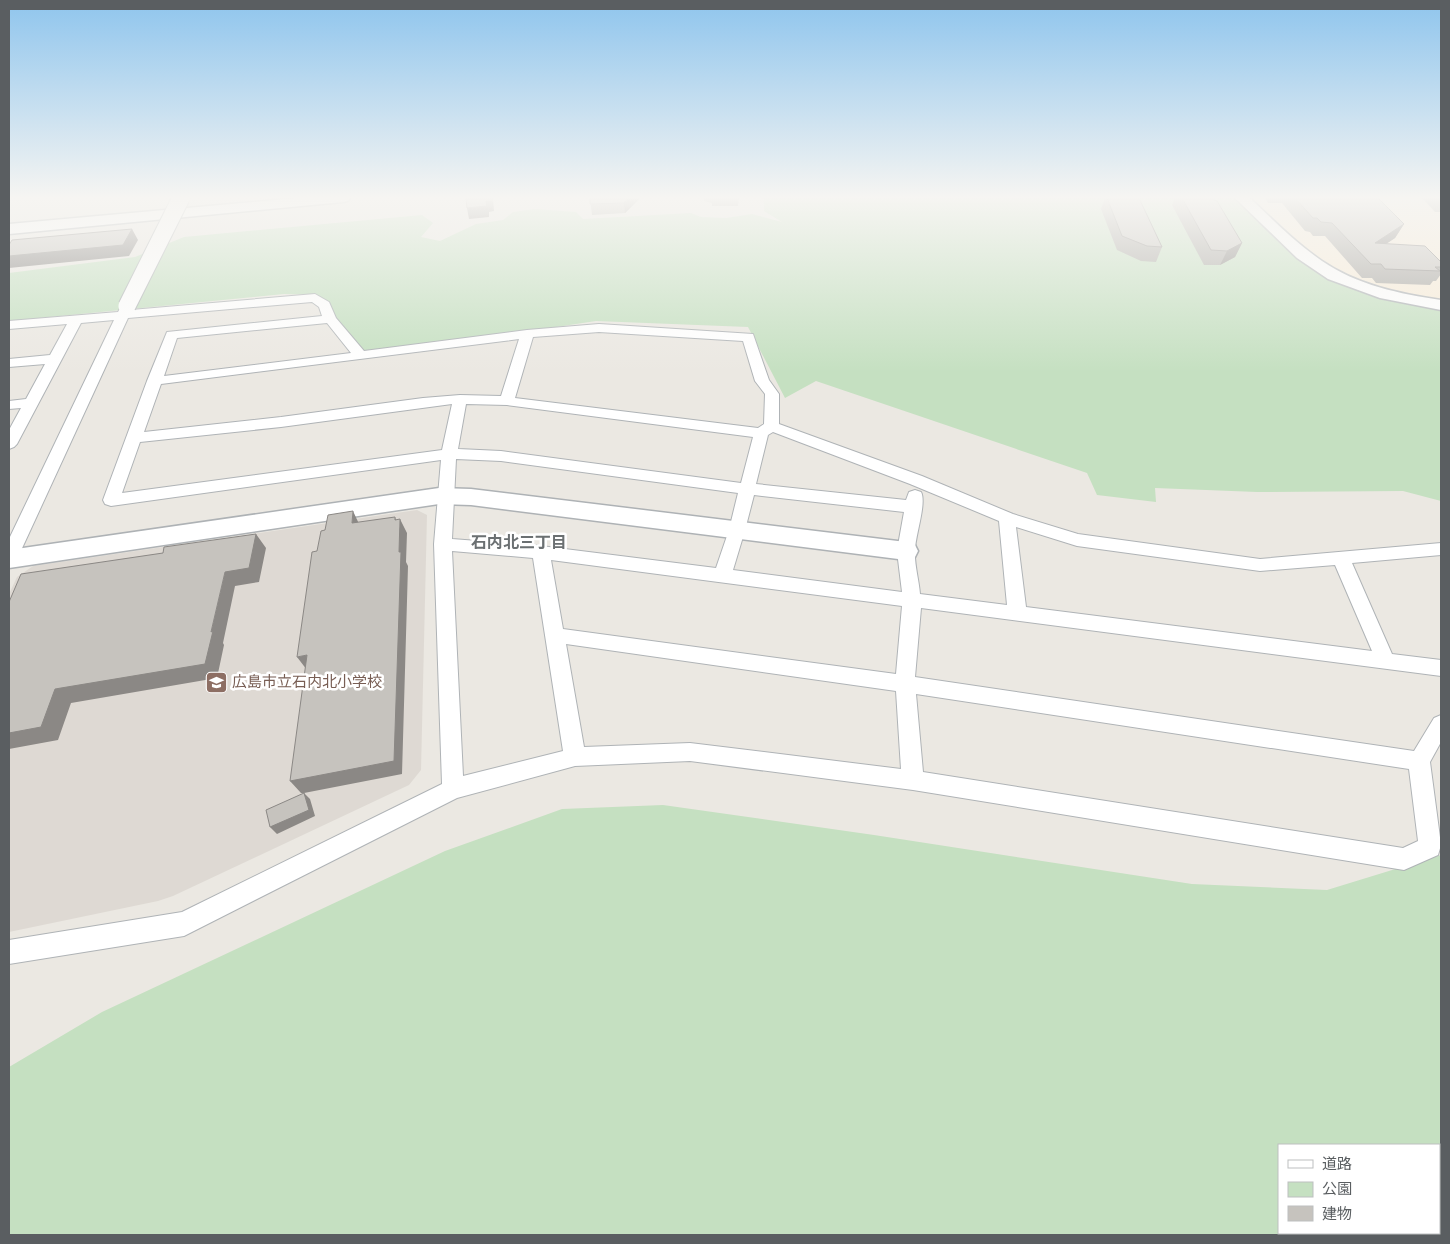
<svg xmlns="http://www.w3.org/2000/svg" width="1450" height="1244" viewBox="0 0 1450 1244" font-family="'Fira Sans Condensed','Noto Sans JP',sans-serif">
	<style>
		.commercial { fill: #f9edd9 }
		.education { fill: #ded9d3 }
		.green { fill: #c5e0c1; fill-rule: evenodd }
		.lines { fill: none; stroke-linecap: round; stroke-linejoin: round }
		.street-casing { stroke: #afb3b6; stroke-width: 2 }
		.secondary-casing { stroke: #aeb2b5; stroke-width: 3 }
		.street { fill: #fff; fill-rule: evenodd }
		.secondary { fill: #fff; fill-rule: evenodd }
		.secondary-bridge-casing { stroke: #aeb2b5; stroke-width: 19; stroke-linecap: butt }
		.secondary-bridge { stroke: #fff; stroke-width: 17 }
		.wall { fill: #aaa8a3 }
		.shaded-wall { fill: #8b8885 }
		.building { fill: #c6c3be; stroke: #8b8885 }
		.labels { text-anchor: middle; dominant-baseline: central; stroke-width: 5; stroke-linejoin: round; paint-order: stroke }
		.education-label { font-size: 15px; fill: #785e54; stroke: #fff; text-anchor: start }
		.neighbourhood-label { font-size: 16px; font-weight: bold; fill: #6b7072; stroke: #fff }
	</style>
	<rect width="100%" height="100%" fill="#ebe8e2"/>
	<path class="commercial" d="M1252,198H1441V300L1382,288L1337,270L1309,251Z"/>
	<path class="education" d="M417,510L427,515L421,770L409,785L173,896L158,901L9,932V594L17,577L33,566Z"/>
	<path class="green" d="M764,198H1236L1295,254L1308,264L1433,307L1441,308V501L1403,491L1257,492L1155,488L1156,502L1097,495L1087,473L816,381L785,398L748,327L596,321L370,355L338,330L317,295L284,294L9,321V273L135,257L184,237L422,215L433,223L421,237L440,241L476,224L503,220L513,212L535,209L576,212L583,219L691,213L701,217L726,218L752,214L782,222L764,211Z
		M663,805L874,835L1192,884L1327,890L1441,855V1235H9V1067L102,1012L445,851L562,809ZM1279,1145H1439V1233H1279Z"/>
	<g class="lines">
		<defs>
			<path id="street" d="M315,294L329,302L336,318L364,351L527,330L599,324L753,334L769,380L779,394V424L922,476L1013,514L1078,534L1260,559L1441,543V555L1352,563L1392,654L1441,660V676L921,608L915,677L1414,751L1434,718L1441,715V742L1430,762L1441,845L1438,855L1404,870L913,790L690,761L575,766L457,798L184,936L9,964V940L182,912L442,784L434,544L441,460L111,506L105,504L103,500L147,381L167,332L322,316L319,307L312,302L128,318L18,557L15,561L9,563V539L114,320L81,323L17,444L14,447L9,449V430L21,408L9,409V401L26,399L45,364L9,367V359L50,355L67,324L9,329V321L118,312L123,303L127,302L133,306L131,310ZM327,323L351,353L164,376L177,338ZM599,332L743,341L755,381L765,394L764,424L758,428L515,398L533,337ZM519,339L501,396L460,395L423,398L281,417L144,432L161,384ZM452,404L442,450L122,493L140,442L281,427ZM466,404L507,405L753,437L741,483L501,451L458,449ZM773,432L910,484L999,521L1007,605L920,594C919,580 914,564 915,550C915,536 927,503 921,492L915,490L909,492L906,500L756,484L768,435ZM456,459L501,461L738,493L729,530L716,568L541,546L452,539ZM754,495L904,512L897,551L902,592L733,570L745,530ZM1016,527L1077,546L1260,571L1335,565L1372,651L1026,607ZM452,551L533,558L563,751L463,776ZM551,560L902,606L896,674L563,629ZM566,644L896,691L901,769L690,743L584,747ZM916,694L1409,769L1418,841L1403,848L923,772Z"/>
			<path id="secondary" d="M297,198H350L348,201L343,202L9,234V224Z
				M1235,198H1250C1273,220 1296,243 1322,261C1357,285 1400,294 1441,300V310L1380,298L1328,279L1297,258Z
				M439,488L471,489L906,542L915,545L918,551L915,557L906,560L471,505L439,504L9,568V550Z"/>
		</defs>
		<use href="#street" class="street-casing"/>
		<use href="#secondary" class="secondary-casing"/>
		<use href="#street" class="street"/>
		<use href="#secondary" class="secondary"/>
		<defs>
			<path id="secondary-bridge" d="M127,306L181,198"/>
		</defs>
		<use href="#secondary-bridge" class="secondary-bridge-casing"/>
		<use href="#secondary-bridge" class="secondary-bridge"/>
	</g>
	<path class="wall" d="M590,198H640L625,213L592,215Z
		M704,198H739L738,206H712V203L704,201Z
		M1105,198H1139L1162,247L1156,262L1141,261L1117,250L1101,209Z
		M1175,198H1208L1242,243L1235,257L1220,265H1204L1172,205Z
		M1265,198H1378L1404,224L1395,238L1386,244L1441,262V274L1436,281H1433L1430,285L1376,283L1372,278H1362L1325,236H1313L1310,232L1305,231L1282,203H1268Z
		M1422,198H1441V212H1435Z"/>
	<path class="shaded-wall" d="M492,198H493L494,211L489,212V217L469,219L467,208L486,201Z
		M628,198H640L625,213L624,203Z
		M1404,224L1395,238L1366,257L1375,243Z
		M132,229L138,240L129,256L9,268V256Z
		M1242,243L1235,257L1220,265L1227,251Z
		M353,511L360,526L352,523Z
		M395,517L400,529V519L407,533L406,562L408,566L402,774L304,793L310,799L315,816L277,834L270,827L304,793H301L290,781L399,552Z
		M256,534L266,548L259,582L235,586L223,643L224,645L217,678L71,703L58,740L9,749V733L55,689L211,632L225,572Z
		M307,655V670L297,657Z"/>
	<path class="building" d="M466,198H492V201H486L487,206L467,208Z
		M590,198H628L624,203L590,204Z
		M1107,198H1139L1162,247L1147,246L1122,236Z
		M1182,198H1208L1217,201L1242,243L1227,251L1211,250Z
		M1295,198H1378L1404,224L1375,243L1425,246L1441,262V267H1435L1440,271L1385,269L1381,264H1371L1332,223L1321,222L1317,218H1313Z
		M132,229L123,245L9,256V245L12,240Z
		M353,511L352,523L395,517V520L400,519L399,552H401L394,761L290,781L307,655L297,657L312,552L317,551L321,531L325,530L328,515Z
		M256,534L249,568L225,572L211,632L213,631L205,664L55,689L41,727L9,733V602L21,574L163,553L164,547Z
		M304,793L309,810L270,827L266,810Z"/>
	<linearGradient id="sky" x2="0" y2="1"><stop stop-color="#8fc5ed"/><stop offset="0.53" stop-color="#f6f5f2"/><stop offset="1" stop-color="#f6f5f2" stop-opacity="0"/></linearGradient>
	<rect width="1450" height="372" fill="url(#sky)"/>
	<defs>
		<symbol id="school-square" viewBox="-11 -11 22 22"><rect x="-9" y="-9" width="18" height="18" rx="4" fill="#8d6e63" stroke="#fff"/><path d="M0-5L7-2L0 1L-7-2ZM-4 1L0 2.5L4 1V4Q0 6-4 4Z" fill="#fff"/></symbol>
	</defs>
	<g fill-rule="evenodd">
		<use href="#school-square" x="204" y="670" width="25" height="25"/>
	</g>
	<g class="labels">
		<g class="education-label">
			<text x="232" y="682">広島市立石内北小学校</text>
		</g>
		<g class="neighbourhood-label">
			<text x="519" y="542">石内北三丁目</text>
		</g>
	</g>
	<rect width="1450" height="1244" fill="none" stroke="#5a5e61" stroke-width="20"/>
	<rect x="1278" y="1144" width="162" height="90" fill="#ffffff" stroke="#bdbfc0"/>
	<rect x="1288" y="1160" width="25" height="8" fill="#ffffff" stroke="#bdbfc0"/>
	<text x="1322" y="1169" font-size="15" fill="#5a5e61">道路</text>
	<rect x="1288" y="1182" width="25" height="15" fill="#c5e0c1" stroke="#bdbfc0"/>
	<text x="1322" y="1194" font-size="15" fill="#5a5e61">公園</text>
	<rect x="1288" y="1206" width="25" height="15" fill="#c6c3be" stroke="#bdbfc0"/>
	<text x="1322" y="1219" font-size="15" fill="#5a5e61">建物</text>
</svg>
